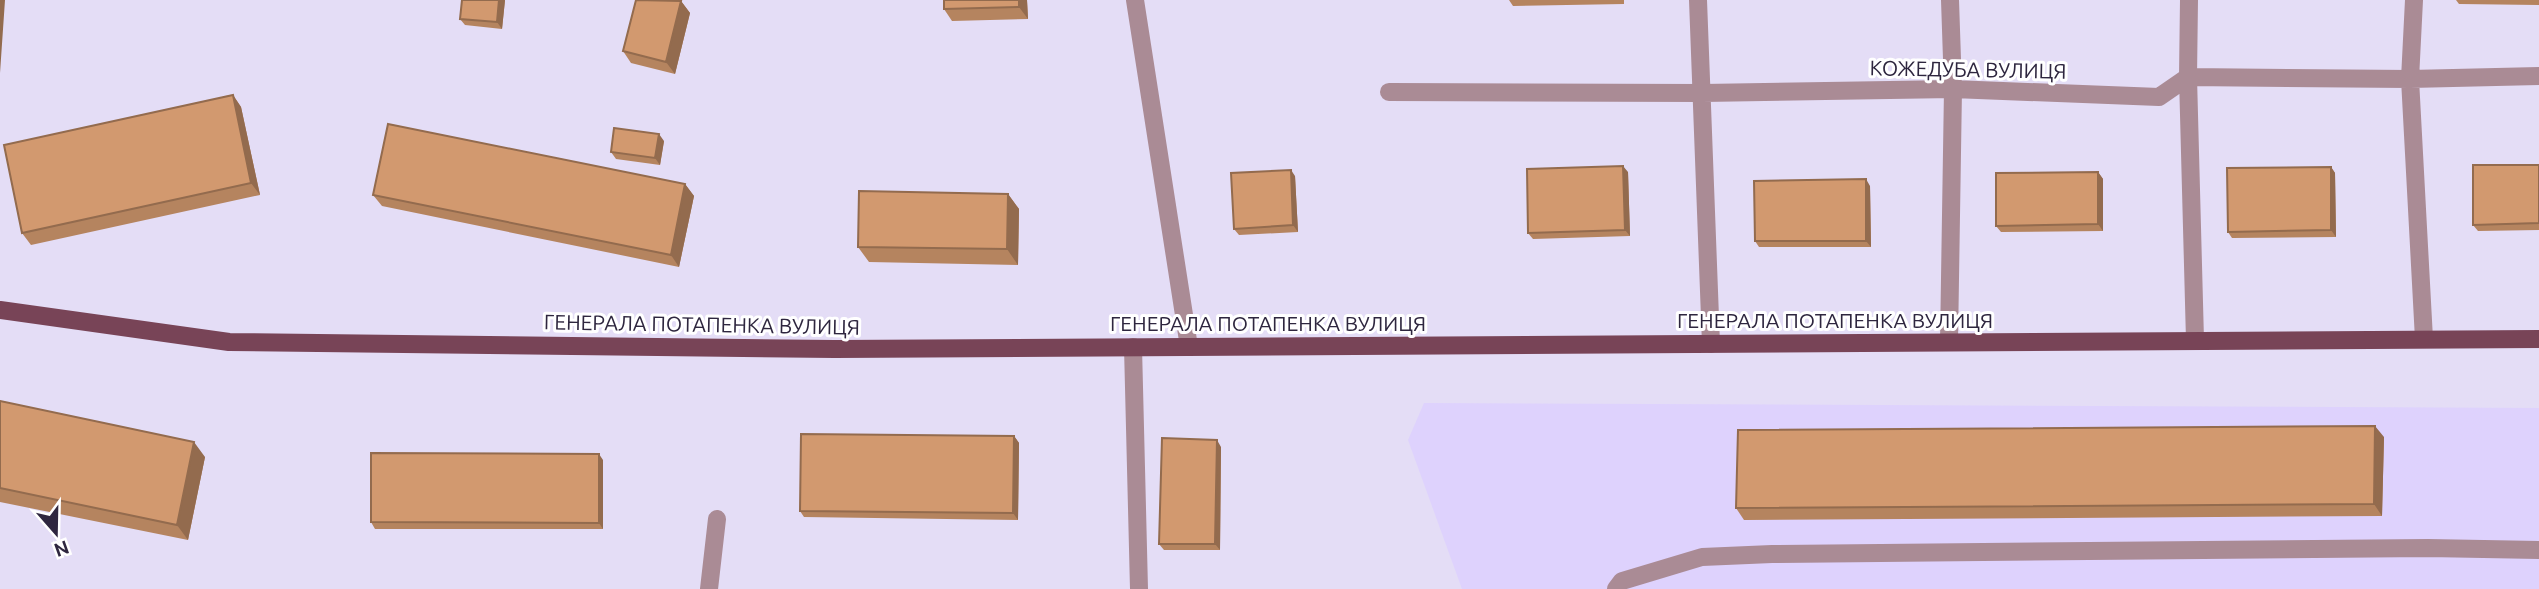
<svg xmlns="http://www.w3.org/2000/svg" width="2539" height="589" viewBox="0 0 2539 589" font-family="Ubuntu,sans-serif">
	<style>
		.built { fill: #ded2fd }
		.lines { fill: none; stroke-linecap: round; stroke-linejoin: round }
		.minor { stroke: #aa8b95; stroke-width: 18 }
		.major { stroke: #784457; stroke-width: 18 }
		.wall { fill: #b5845f }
		.shaded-wall { fill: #936b4e }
		.building { fill: #d2996f; stroke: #936b4e; stroke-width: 2 }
		.labels { text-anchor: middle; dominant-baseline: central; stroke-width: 6; stroke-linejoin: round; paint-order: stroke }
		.street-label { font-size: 21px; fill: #2e263f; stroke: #fff }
	</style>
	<rect width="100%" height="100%" fill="#e4ddf6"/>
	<path class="built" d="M1424,403L2539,408V589H1462L1408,440Z"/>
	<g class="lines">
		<path class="minor" d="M1135,0L1189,347
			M1698,0L1711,344
			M2189,0L2188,77L2195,340
			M2414,0L2410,79L2424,339
			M1389,92L1703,93L1953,89L2159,97L2188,77L2410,79L2539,76
			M1949,342L1953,89L1950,0
			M1133,347L1139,589
			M709,589L717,519
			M1616,589L1622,581L1702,557L1772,554L2428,548L2539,550"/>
		<path class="major" d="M0,310L229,342L835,349L2539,339"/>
	</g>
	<path class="wall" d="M505,0L502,29L465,25L460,19Z
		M1027,0L1028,19L952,21L944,9Z
		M1509,0H1624V4L1513,6Z
		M2456,0H2539V5L2459,4Z
		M681,1L690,13L675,74L631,63L623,51Z
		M233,95L241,107L260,195L31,245L22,233Z
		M664,141L660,165L616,159L611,152Z
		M2539,165V230L2478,231L2473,225Z
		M2331,167L2335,173L2336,237L2232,238L2228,232Z
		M1628,172L1630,236L1533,239L1528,233Z
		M2098,172L2103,179V231L2001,232L1996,226Z
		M1295,176L1298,232L1239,235L1234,229Z
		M685,184L694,196L679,267L382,206L373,195Z
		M1870,186L1871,247H1759L1755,241Z
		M1008,194L1019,209L1018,265L869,262L858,247Z
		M0,401L205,457L188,540L0,502Z
		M1014,436L1019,443L1018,520L804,517L800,511Z
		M2384,437L2382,516L1744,520L1736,508Z
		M1221,447L1220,550H1164L1159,544Z
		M603,460V529H375L371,522Z"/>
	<path class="shaded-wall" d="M0,0H5L0,73Z
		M499,0H505L502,29L497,22Z
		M1019,0H1027L1028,19L1019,7Z
		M681,1L690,13L675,74L666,62Z
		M233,95L241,107L260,195L251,183Z
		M659,134L664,141L660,165L655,158Z
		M1623,166L1628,172L1630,236L1625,230Z
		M2331,167L2335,173L2336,237L2331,230Z
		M1291,170L1295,176L1298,232L1293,225Z
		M2098,172L2103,179V231L2098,224Z
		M1866,179L1870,186L1871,247L1866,241Z
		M685,184L694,196L679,267L671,255Z
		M1008,194L1019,209L1018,265L1007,249Z
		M2375,426L2384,437L2382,516L2374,504Z
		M1014,436L1019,443L1018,520L1013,513Z
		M1217,440L1221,447L1220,550L1215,544Z
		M194,442L205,457L188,540L177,525Z
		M599,454L603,460V529L599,523Z"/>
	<path class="building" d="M462,0H499L497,22L460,19Z
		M636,0L681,1L666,62L623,51Z
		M944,0H1019V7L944,9Z
		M233,95L251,183L22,233L4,145Z
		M388,124L685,184L671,255L373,195Z
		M614,128L659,134L655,158L611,152Z
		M2473,165H2539V223L2473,225Z
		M1623,166L1625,230L1528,233L1527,169Z
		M2331,167V230L2228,232L2227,168Z
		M1291,170L1293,225L1234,229L1231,173Z
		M2098,172V224L1996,226V173Z
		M1866,179V241H1755L1754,181Z
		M859,191L1008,194L1007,249L858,247Z
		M0,401L194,442L177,525L0,488Z
		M2375,426L2374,504L1736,508L1738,430Z
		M801,434L1014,436L1013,513L800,511Z
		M1162,438L1217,440L1215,544H1159Z
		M371,453L599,454V523L371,522Z"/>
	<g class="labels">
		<g class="street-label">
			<text transform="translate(1968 69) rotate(1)">КОЖЕДУБА ВУЛИЦЯ</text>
			<text x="1835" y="320">ГЕНЕРАЛА ПОТАПЕНКА ВУЛИЦЯ</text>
			<text x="1268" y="323">ГЕНЕРАЛА ПОТАПЕНКА ВУЛИЦЯ</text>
			<text transform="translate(702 324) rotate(1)">ГЕНЕРАЛА ПОТАПЕНКА ВУЛИЦЯ</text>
		</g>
	</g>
	<g transform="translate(56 533) rotate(160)" stroke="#ffffff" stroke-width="5" paint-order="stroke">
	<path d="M0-5L12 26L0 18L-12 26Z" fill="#2e263f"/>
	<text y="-10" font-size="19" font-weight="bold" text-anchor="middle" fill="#2e263f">N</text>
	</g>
</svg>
